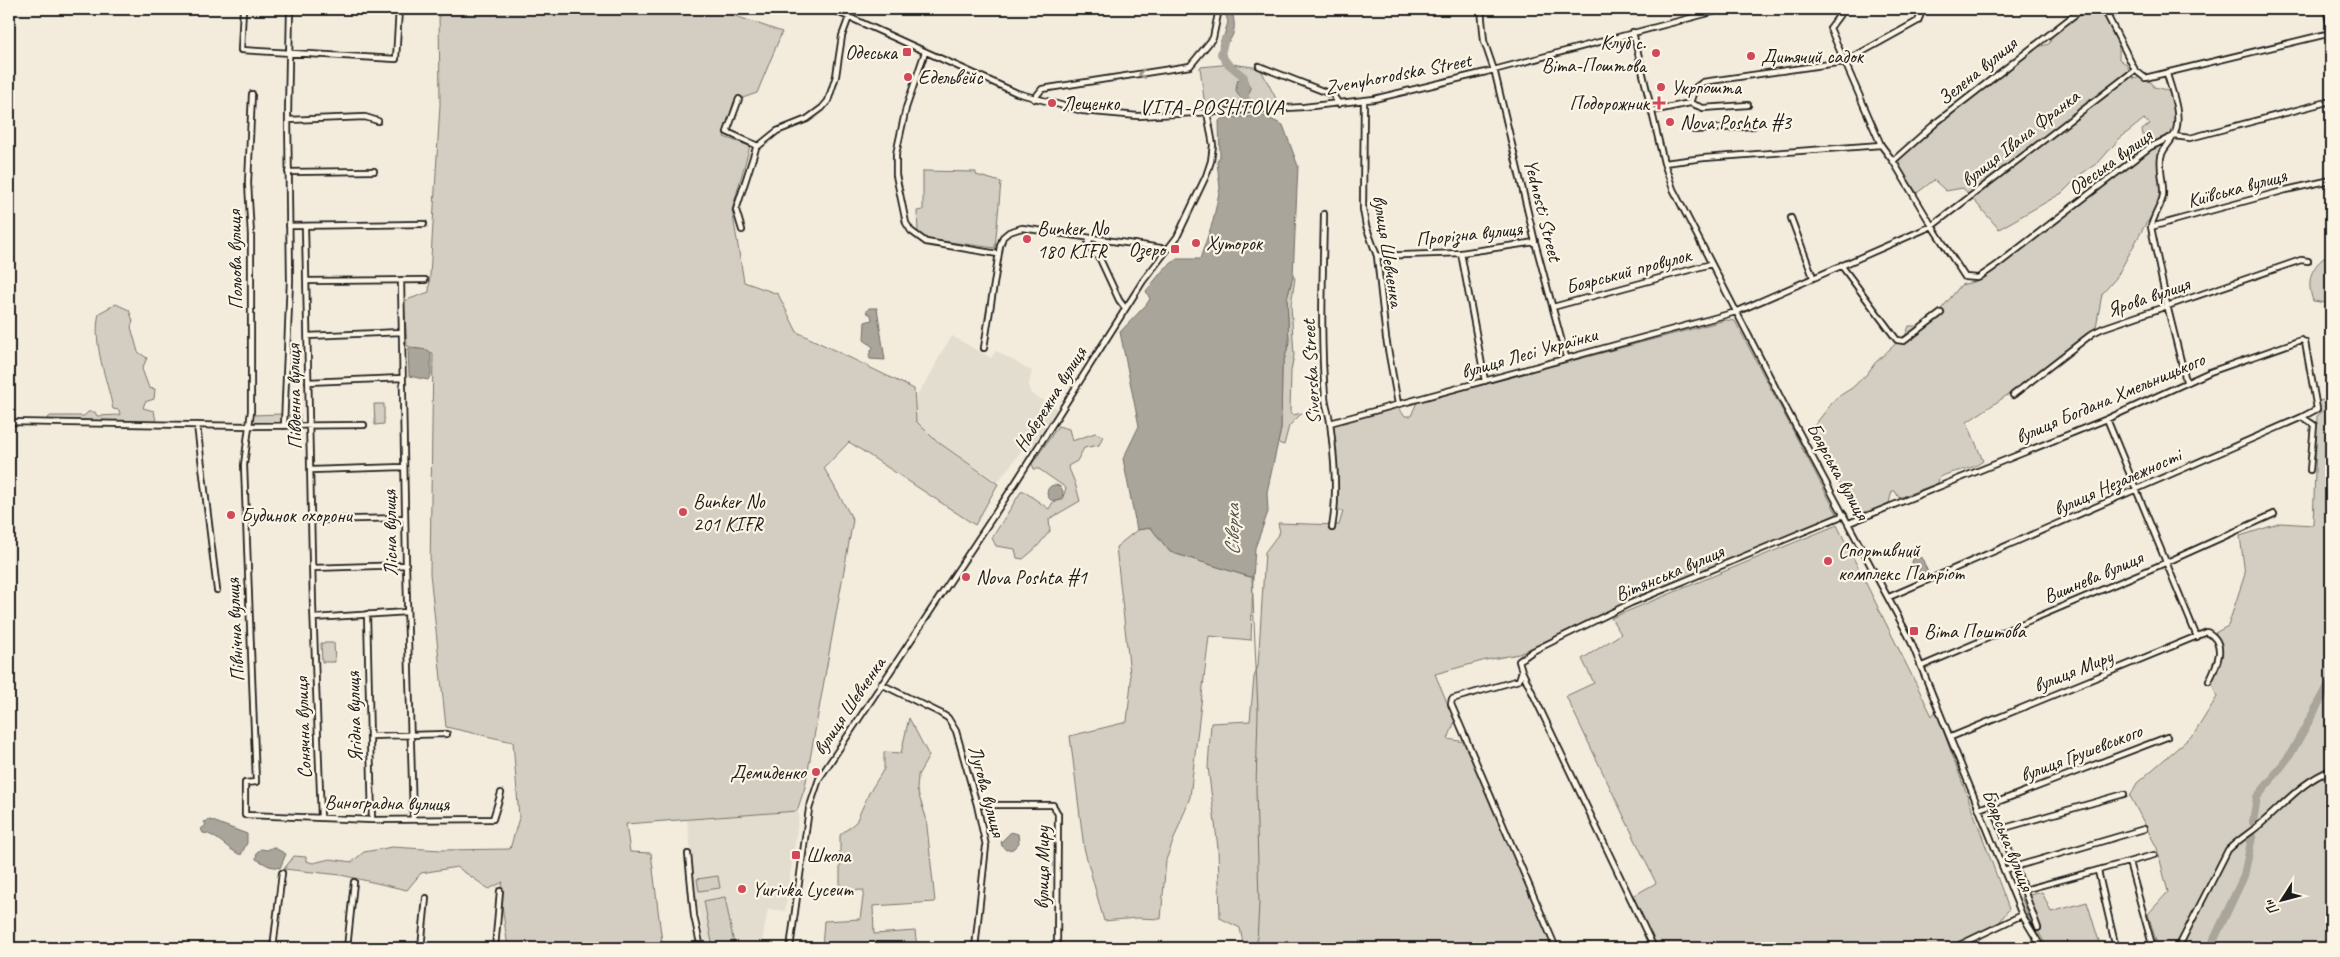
<svg xmlns="http://www.w3.org/2000/svg" width="2340" height="957" viewBox="0 0 2340 957" font-family="Caveat,sans-serif">
	<style>
		.built { fill: #e3ddcf }
		.green { fill: #d3cec1; stroke: #78756e }
		.water { fill: #aaa59b; stroke: #716e68 }
		.lines { fill: none; stroke-linecap: round; stroke-linejoin: round }
		.stream { stroke: #716e68; stroke-width: 1 }
		.river { stroke: #aaa59b; stroke-width: 8 }
		.minor-casing { stroke: #1c1c1c; stroke-width: 8 }
		.minor { stroke: #fcf5e5; stroke-width: 4.5 }
		.oneway { stroke: #97938b }
		.poi-dot { fill: #d1495b; stroke: #fcf5e5; stroke-width: 2 }
		.labels { text-anchor: middle; dominant-baseline: central; stroke-width: 4.5; stroke-linejoin: round; paint-order: stroke }
		.poi-label { font-size: 20px; fill: #1c1c1c; stroke: #fcf5e5; text-anchor: start }
		.street-label { font-size: 20px; fill: #1c1c1c; stroke: #fcf5e5 }
		.water-label { font-size: 21px; font-style: italic; fill: #55534f; stroke: #fcf5e5 }
		.quarter-label { font-size: 22px; letter-spacing: 1px; fill: #1c1c1c; stroke: #fcf5e5 }
	</style>
	<rect width="100%" height="100%" fill="#f3ecdd"/>
	<filter id="ink" filterUnits="userSpaceOnUse"><feTurbulence type="fractalNoise" baseFrequency=".02" numOctaves="2"/><feDisplacementMap in="SourceGraphic" scale="10" xChannelSelector="R" yChannelSelector="G"/><feConvolveMatrix kernelMatrix="1 2 1 2 8 2 1 2 1" color-interpolation-filters="sRGB"/></filter>
	<g filter="url(#ink)">
		<path class="built" d="M952,336L991,358L996,351L1032,371L1029,384L1030,393L1057,408L1032,448L1025,446L998,482L935,440L915,420L916,396L931,374L941,353Z
			M797,811L799,815L785,911L768,909L761,948L745,946L706,948L697,902L687,819Z"/>
		<path class="green" d="M439,9H715L782,32L757,93L734,101L724,137L750,146L732,210L744,282L778,294L797,332L914,389L916,421L935,440L998,484L975,525L849,442L824,468L853,520L805,787L797,811L626,824L630,852L651,853L662,942L660,948H508L500,891L503,882L489,889L457,867L421,873L407,890L341,875L284,869L294,856L306,857V861L313,863L330,859L352,862L364,852L392,847L441,850L510,849L519,818L513,742L446,727L430,573L433,353L407,346L404,301L429,292L440,105Z
			M2087,9L2098,10C2114,30 2120,32 2119,59L2126,64L2134,79L2140,77L2152,83L2154,87C2159,88 2165,89 2169,92C2189,105 2174,147 2156,155L2161,161L2165,193L2161,205L2145,225L2116,278L2102,294L2096,327L2015,390L1967,422L1983,461C1970,472 1953,469 1939,478L1938,483L1899,498L1895,491H1892L1889,503L1868,512L1855,511L1810,431L1836,398L1852,388L1867,374L1875,363L1906,334L1909,326H1919L1933,319L1961,285L1978,281L2123,171L2145,144L2142,130L2150,124L2144,119L2119,139L2099,162L2081,174L2062,193L1999,229L1963,188L1946,191L1934,180L1917,193L1900,167L1899,160L1940,124L2034,48L2049,44L2053,35Z
			M1232,64L1260,68L1281,108L1205,107L1200,67Z
			M923,171L976,172V175L1001,182L995,248L927,239L918,233L917,211L923,210Z
			M2325,257L2331,259V313L2327,303L2313,301C2307,283 2309,269 2325,257Z
			M1293,276L1295,278L1291,305L1294,355L1291,371L1290,412L1293,415L1302,413L1289,426L1284,445L1278,443L1281,429L1282,368L1289,342L1287,299Z
			M116,304L129,310L133,321L131,327L138,352L147,358L142,369L149,388L155,389L154,399L145,402L143,408L154,411L156,421L151,422L49,421L47,419L50,416H84L88,412H95L97,416L120,415L119,410L113,409C107,378 92,345 99,313Z
			M1726,320L1735,321L1837,514L1832,524L1597,616L1519,654L1486,660L1435,674L1455,721L1448,739L1465,742L1554,948H1244L1240,928L1220,918L1218,848L1208,767L1211,723L1250,721L1254,677L1258,666L1265,552L1280,532L1278,523L1339,525L1343,511H1337L1331,431L1336,421L1397,407L1405,416H1411L1417,402Z
			M2331,398V948H2158L2148,914L2168,892L2157,848L2130,796L2137,783L2194,734L2217,697L2212,683L2222,655L2221,643L2215,633L2228,626L2245,574L2240,536L2281,523L2313,525L2317,416L2322,412L2320,410L2319,401Z
			M374,404H384V424L375,425Z
			M282,414V425H253L252,415Z
			M300,415V425H287V416Z
			M1058,426L1069,429L1072,441L1095,433L1103,436L1099,445L1084,448L1077,461L1068,466L1075,483L1080,501L1049,519L1050,531L1036,548L1023,559L1017,558L1015,549L996,546L992,538L1022,490L1049,509L1053,502L1062,500L1066,488L1039,469H1034L1032,464Z
			M1837,525L1932,716L1936,711L2009,909L1996,927L1956,948H1657L1633,896L1656,883L1566,696L1594,683L1582,659L1621,634L1611,618Z
			M1151,528L1170,552L1253,578L1251,640L1209,636L1190,797L1166,860L1161,919L1137,918L1104,921L1084,848L1070,736L1127,722L1131,682L1116,547L1137,530Z
			M321,643H334L335,662H322Z
			M909,718L929,756L918,775L917,790L926,817L935,902L873,906L874,934L915,931L917,948H822L824,921L860,919L864,890L840,891V835L856,822L869,793L884,769V752L901,753Z
			M718,876L720,888L699,891L697,879Z
			M2042,892L2051,912L2087,902L2101,948H2048L2027,913L2021,897Z
			M725,897L734,944L713,948L704,901Z"/>
		<path class="water" d="M1224,9H1231C1236,23 1237,39 1221,47L1219,46L1222,37L1224,36L1228,22Z
			M1244,77L1251,88L1248,96L1242,99C1235,93 1235,89 1238,80Z
			M1264,116L1283,125L1298,166L1293,276L1287,299L1289,342L1282,368L1281,429L1267,492L1268,512L1255,548L1253,578L1170,552L1151,528L1137,530L1123,459L1139,426L1120,332L1146,305L1150,299L1146,291L1164,269L1177,259H1200L1213,221L1220,188L1217,162L1220,156L1219,121L1223,118Z
			M869,308H877L885,360L870,359L869,355L873,347L864,340L865,322L872,320L871,315L866,312Z
			M410,348L428,350L431,354V375L428,380L409,376L408,349Z
			M1047 493a8 8 0 1 1 16 0a8 8 0 1 1-16 0Z
			M1915,557L1922,558L1929,575L1925,578L1920,577L1919,572L1915,573L1912,561Z
			M210,820L247,834V843L241,855C228,850 215,833 203,833L201,829L206,825L204,822Z
			M1011,832L1018,834L1019,843L1013,849L1006,850L1002,846L1001,842Z
			M273,847L286,854L280,868L269,866L256,859L257,852L261,849L267,850Z"/>
		<g class="lines">
			<path class="stream" d="M1252,576L1258,711L1256,788L1259,903L1257,942"/>
			<path class="river" d="M1225,39L1221,54L1227,63L1244,77L1245,98L1248,102
				M2274,776L2290,755L2331,681
				M2253,822L2257,797L2271,780
				M2210,948L2244,876L2252,837"/>
			<defs>
				<path id="minor" d="M243,9L241,50L396,59L399,9
					M831,9L1017,93L1082,111L1138,116L1304,107L1374,99L1486,72L1724,9
					M1481,9L1484,41L1495,73L1535,242L1566,357
					M1844,9L1830,28L1881,145
					M2104,9L2135,70L2145,78L2331,33
					M2326,9L2331,29
					M2107,14L2130,9
					M1633,32L1664,163L1673,189L1787,410L1909,637L2022,915L2042,948
					M925,52L906,108L896,154V175L906,223L911,231L926,242L998,254
					M1259,66L1333,95L1339,104
					M2167,74C2172,92 2184,119 2173,137C2169,145 2163,148 2161,157C2159,170 2164,182 2163,195C2162,205 2153,216 2151,227L2167,305L2186,381
					M252,94L248,183L251,235V411L244,465L256,782L245,783V815L372,820L493,819L501,793
					M739,99L727,132L758,146
					M1034,99L1042,89L1190,66L1213,38L1219,9
					M1364,100L1363,209L1366,226L1377,256L1386,338L1398,404
					M1690,103L1703,108L1748,105
					M1652,111L1690,103L1695,88L1703,82L1844,62L1918,21L1923,9
					M288,120L365,117L378,121
					M1694,130L1753,126
					M1893,161L1932,226L1965,277L1978,278L1997,265L2150,147L2174,136L2190,138L2331,101
					M1664,163L1704,158L1881,145L1893,161L1938,121L2082,9
					M288,172L374,171
					M1324,214C1323,274 1320,336 1325,396C1325,405 1329,413 1330,422C1334,455 1338,495 1332,528
					M1791,218L1813,277
					M289,226L424,224
					M305,226L313,606L321,818
					M2151,227L2286,190L2331,180
					M742,230L736,210L756,148L777,131L807,119L822,108L828,101L836,76L842,36L849,17
					M1090,239L1087,246L1100,259L1119,300L1125,308
					M1461,253L1485,381
					M1377,256L1461,253L1535,242
					M1841,265L1897,340L1904,341L1941,313
					M401,280L406,565L413,818
					M307,281L425,280
					M1553,307L1711,264
					M308,336L401,332
					M984,348L1000,246L1003,237L1009,232L1022,228L1168,249
					M308,382L402,378
					M2013,395L2093,333L2103,328L2301,260L2308,261
					M2107,419L2197,637
					M9,422L248,426L364,425
					M1330,423L1736,312L1932,226L2135,70
					M197,425L217,590
					M284,426L290,280L288,115L290,9
					M311,470L403,467
					M312,520L405,518
					M1849,523L2107,419L2210,372L2301,340L2305,342L2317,409L2302,417
					M313,568L406,565
					M1889,597L2302,417L2314,425L2310,470
					M367,614L372,820
					M314,618L407,612
					M1922,666L2165,563L2274,514
					M1522,671L1654,948
					M881,684L940,713L948,718L956,731L977,805L986,846L975,948
					M370,736L447,734
					M1951,737L2207,632C2228,643 2217,665 2209,681
					M1992,804L2038,928
					M977,805H1053L1058,814L1057,948
					M1979,809L2167,737
					M2001,829L2124,794
					M688,854L694,916L701,948
					M2129,862L2151,941L2150,945L2140,948
					M2004,870L2144,829
					M2098,871L2116,948
					M2024,890L2154,855
					M273,948L282,873
					M347,948L354,882
					M421,948L426,898
					M495,948L500,891
					M790,948L809,809L819,779L1014,485L1143,281L1177,237L1206,176L1211,161L1213,145L1207,112
					M1556,948L1451,704L1452,699L1519,680L1522,671L1519,661L1533,651L1631,603L1844,515
					M1953,948L2022,915
					M2178,948L2228,850C2239,839 2252,832 2264,821C2286,802 2303,781 2331,770"/>
			</defs>
			<use href="#minor" class="minor-casing"/>
			<use href="#minor" class="minor"/>
		</g>
		<defs><path id="oneway-chevron" d="M-2-3.5L2.5 0L-2 3.5" fill="none" stroke-width="1.6" stroke-linecap="round" stroke-linejoin="round" transform="scale(1.25)"/></defs>
		<use class="oneway" href="#oneway-chevron" transform="translate(1142 74) rotate(171)"/>
	</g>
	<g class="poi-dot">
		<rect x="902" y="47" width="10" height="10" rx="2.5"/>
		<circle cx="1656" cy="53" r="5"/>
		<circle cx="1751" cy="56" r="5"/>
		<circle cx="908" cy="77" r="5"/>
		<circle cx="1661" cy="87" r="5"/>
		<circle cx="1052" cy="103" r="5"/>
		<path d="M1656.5 95.5h5v5h5v5h-5v5h-5v-5h-5v-5h5z"/>
		<circle cx="1670" cy="122" r="5"/>
		<circle cx="1027" cy="239" r="5"/>
		<circle cx="1196" cy="243" r="5"/>
		<rect x="1170" y="244" width="10" height="10" rx="2.5"/>
		<circle cx="683" cy="512" r="5"/>
		<circle cx="231" cy="515" r="5"/>
		<circle cx="1828" cy="561" r="5"/>
		<circle cx="966" cy="577" r="5"/>
		<rect x="1909" y="626" width="10" height="10" rx="2.5"/>
		<circle cx="816" cy="772" r="5"/>
		<rect x="791" y="850" width="10" height="10" rx="2.5"/>
		<circle cx="742" cy="889" r="5"/>
	</g>
	<g class="labels">
		<g class="poi-label">
			<text x="1646" y="42" text-anchor="end">Клуб с.<tspan x="1646" dy="23">Віта-Поштова</tspan></text>
			<text x="897" y="52" text-anchor="end">Одеська</text>
			<text x="1761" y="56">Дитячий садок</text>
			<text x="918" y="77">Едельвейс</text>
			<text x="1671" y="87">Укрпошта</text>
			<text x="1062" y="103">Лещенко</text>
			<text x="1649" y="103" text-anchor="end">Подорожник</text>
			<text x="1680" y="122">Nova Poshta #3</text>
			<text x="1037" y="228">Bunker No<tspan x="1037" dy="23">180 KIFR</tspan></text>
			<text x="1206" y="243">Хуторок</text>
			<text x="1165" y="249" text-anchor="end">Озеро</text>
			<text x="693" y="501">Bunker No<tspan x="693" dy="23">201 KIFR</tspan></text>
			<text x="241" y="515">Будинок охорони</text>
			<text x="1838" y="550">Спортивний<tspan x="1838" dy="23">комплекс Патріот</tspan></text>
			<text x="976" y="577">Nova Poshta #1</text>
			<text x="1924" y="631">Віта Поштова</text>
			<text x="806" y="772" text-anchor="end">Демиденко</text>
			<text x="806" y="855">Школа</text>
			<text x="752" y="889">Yurivka Lyceum</text>
		</g>
		<g class="street-label">
			<text transform="translate(1977 71) rotate(-39)">Зелена вулиця</text>
			<text transform="translate(1398 74) rotate(-11)">Zvenyhorodska Street</text>
			<text transform="translate(2020 138) rotate(-38)">вулиця Івана Франка</text>
			<text transform="translate(2110 162) rotate(-36)">Одеська вулиця</text>
			<text transform="translate(2237 188) rotate(-15)">Київська вулиця</text>
			<text transform="translate(1543 210) rotate(76)">Yednosti Street</text>
			<text transform="translate(1469 234) rotate(-6)">Прорізна вулиця</text>
			<text transform="translate(1388 251) rotate(81)">вулиця Шевченка</text>
			<text transform="translate(235 260) rotate(-91)">Польова вулиця</text>
			<text transform="translate(1628 271) rotate(-15)">Боярський провулок</text>
			<text transform="translate(2148 297) rotate(-19)">Ярова вулиця</text>
			<text transform="translate(1529 353) rotate(-16)">вулиця Лесі Українки</text>
			<text transform="translate(1311 372) rotate(-93)">Siverska Street</text>
			<text transform="translate(294 397) rotate(-91)">Південна вулиця</text>
			<text transform="translate(2110 398) rotate(-23)">вулиця Богдана Хмельницького</text>
			<text transform="translate(1050 399) rotate(-58)">Набережна вулиця</text>
			<text transform="translate(1838 471) rotate(61)">Боярська вулиця</text>
			<text transform="translate(2117 482) rotate(-24)">вулиця Незалежності</text>
			<text transform="translate(390 533) rotate(-91)">Лісна вулиця</text>
			<text transform="translate(1669 573) rotate(-23)">Вітянська вулиця</text>
			<text transform="translate(2093 577) rotate(-23)">Вишнева вулиця</text>
			<text transform="translate(235 630) rotate(-93)">Північна вулиця</text>
			<text transform="translate(2073 671) rotate(-22)">вулиця Миру</text>
			<text transform="translate(849 706) rotate(-56)">вулиця Шевченка</text>
			<text transform="translate(354 717) rotate(-92)">Ягідна вулиця</text>
			<text transform="translate(303 728) rotate(-92)">Сонячна вулиця</text>
			<text transform="translate(2081 753) rotate(-21)">вулиця Грушевського</text>
			<text transform="translate(987 791) rotate(75)">Лугова вулиця</text>
			<text transform="translate(387 803) rotate(1)">Виноградна вулиця</text>
			<text transform="translate(2008 840) rotate(68)">Боярська вулиця</text>
			<text transform="translate(1042 868) rotate(-90)">вулиця Миру</text>
		</g>
		<g class="water-label">
			<text transform="translate(1232 530) rotate(-90)">Сіверка</text>
		</g>
		<g class="quarter-label">
			<text x="1212" y="107">VITA-POSHTOVA</text>
		</g>
	</g>
	<rect width="2340" height="957" fill="none" stroke="#fcf5e5" stroke-width="30"/>
	<rect x="15" y="15" width="2310" height="927" fill="none" stroke="#1c1c1c" stroke-width="2" filter="url(#ink)"/>
	<g transform="translate(2282 900) rotate(234)" stroke="#fcf5e5" stroke-width="4" paint-order="stroke">
	<path d="M0-4L9 19L0 12L-9 19Z" fill="#1c1c1c"/>
	<text y="-8" font-size="14" font-weight="bold" text-anchor="middle" fill="#1c1c1c">Пн</text>
	</g>
</svg>
